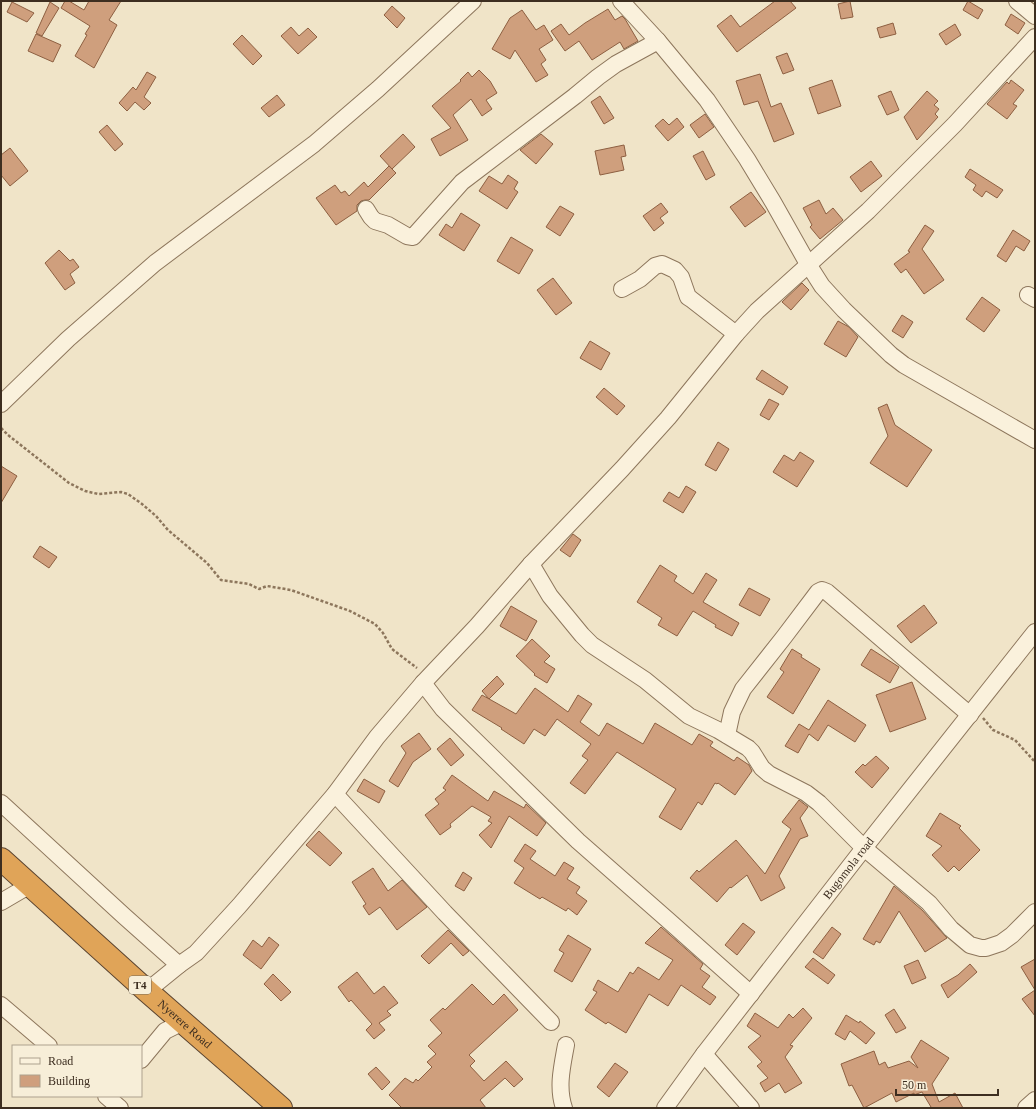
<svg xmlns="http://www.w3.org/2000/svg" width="1036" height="1109" viewBox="0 0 1036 1109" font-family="Georgia,serif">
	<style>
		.building { fill: #cf9f7d; stroke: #8d5f41 }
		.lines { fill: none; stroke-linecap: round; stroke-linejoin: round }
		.minor-casing { stroke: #8d765c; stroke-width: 18 }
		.highway-casing { stroke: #5b4430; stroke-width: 24 }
		.path { stroke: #8d765c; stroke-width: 2.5; stroke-dasharray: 3 2; stroke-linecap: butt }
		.minor { stroke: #faf1dc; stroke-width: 16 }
		.highway { stroke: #e0a458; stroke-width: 22 }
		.labels { text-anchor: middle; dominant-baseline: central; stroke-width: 3; stroke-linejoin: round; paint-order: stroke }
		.shield { fill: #f7eed8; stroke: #756857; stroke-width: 1 }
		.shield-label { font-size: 11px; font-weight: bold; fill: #3d2e20 }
		.street-label { font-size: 12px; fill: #3d2e20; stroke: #f7eed8 }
	</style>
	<rect width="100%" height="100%" fill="#f0e4c8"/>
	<path class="building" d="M65,1H69L84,10L89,1H121L109,20L117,25L94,68L75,56L87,35L85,34L90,26L61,8Z
		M775,1H790L796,8L737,52L717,26L731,15L740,27Z
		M850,1L853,17L841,19L838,4Z
		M968,1L983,10L978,19L963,10Z
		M12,2L34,13L27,22L7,12Z
		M50,2L59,8L42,36L36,33Z
		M392,6L405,18L397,28L384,15Z
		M608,9L615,20L622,16L625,19L638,41L624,49L620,42L592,60L579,41L565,51L551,31L561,24L569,35L585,23Z
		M522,10L536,30L544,25L553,40L539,49L546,60L541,64L548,75L536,82L515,50L510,59L492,49L510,18Z
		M1011,14L1025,23L1018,34L1005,25Z
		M893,23L896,34L880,38L877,28Z
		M955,24L961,35L946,45L939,34Z
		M291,27L299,36L308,28L317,37L298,54L281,36Z
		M36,34L61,45L53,62L28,51Z
		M242,35L262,56L253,65L233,44Z
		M787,53L794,70L783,74L776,57Z
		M479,70L490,81L497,93L486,100L492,109L482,116L471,99L453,115L468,140L440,156L431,139L451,128L432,106L461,81L460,80L468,72L472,77Z
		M147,72L156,77L144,97L151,103L144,110L135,102L127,111L119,103L133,87L136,90Z
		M760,74L771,107L781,103L794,134L774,142L758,101L744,105L736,81Z
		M832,80L841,106L818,114L809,88Z
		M1011,80L1024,90L1013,104L1017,106L1007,119L987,104L1007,82L1009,84Z
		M891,91L899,110L887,115L878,96Z
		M927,91L938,101L934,105L939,109L935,114L938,117L917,140L904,117Z
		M277,95L285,105L269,117L261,108Z
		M600,96L614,118L604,124L591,102Z
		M705,114L714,127L699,138L690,125Z
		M677,118L684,127L668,141L655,126L663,119L669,125Z
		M107,125L123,144L115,151L99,132Z
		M403,134L415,147L392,169L380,156Z
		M541,134L553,144L536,164L520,150Z
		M624,145L626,156L621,157L624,170L600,175L595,151Z
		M10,148L28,171L10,186L1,175V155Z
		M703,151L715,175L706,180L693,156Z
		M871,161L882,176L861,192L850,177Z
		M389,166L396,173L369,200H365L361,201L357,205V211L336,225L316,198L335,185L341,193L345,191L349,196L364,182L368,187Z
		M970,169L1003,190L997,198L986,191L982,197L973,190L976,185L965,177Z
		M508,175L518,182L514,189L518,192L507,209L479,191L489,176L502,184Z
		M751,192L766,212L745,227L730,207Z
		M819,200L826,214L833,208L843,220L820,239L810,227L812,225L803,208Z
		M661,203L668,212L660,218L664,223L654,231L643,216Z
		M560,206L574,214L560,236L546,227Z
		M461,213L480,225L464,251L439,235L446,224L452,228Z
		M925,225L934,231L922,249L944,280L924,294L906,269L901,273L894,264L910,252L908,251Z
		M1013,230L1030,241L1024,251L1016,246L1006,262L997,256Z
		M511,237L533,250L519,274L497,261Z
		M59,250L70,261L73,259L79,267L70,274L75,283L65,290L45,263Z
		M553,278L572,303L556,315L537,290Z
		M802,283L809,290L791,310L782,302Z
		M982,297L1000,310L984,332L966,319Z
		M902,315L913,322L903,338L892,331Z
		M838,321L849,327L858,337L846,357L824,344Z
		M590,341L610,353L601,370L580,358Z
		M762,370L788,387L783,395L756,379Z
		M604,388L625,406L617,415L596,397Z
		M769,399L779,404L769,420L760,415Z
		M887,404L895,425L932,450L907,487L870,463L888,436L878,408Z
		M718,442L729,449L716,471L705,465Z
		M800,452L814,461L797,487L773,472L784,455L794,461Z
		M1,466L17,476L1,503Z
		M686,486L696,492L683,513L663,501L669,492L679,498Z
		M573,534L581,540L570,557L560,550Z
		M40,546L57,557L49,568L33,557Z
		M660,565L677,576L674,581L693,594L706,573L717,580L703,602L739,623L732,636L715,627L716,625L693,611L677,636L658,625L662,618L637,602Z
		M749,588L770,599L760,616L739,605Z
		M924,605L937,623L911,643L897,626Z
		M511,606L537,621L526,641L500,626Z
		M532,639L550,656L544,662L555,669L547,683L534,675L535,674L516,656Z
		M792,649L802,655L801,657L820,669L793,714L767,697L784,672L780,669Z
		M871,649L899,667L890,683L861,665Z
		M497,676L504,684L489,699L482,691Z
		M912,682L926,719L890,732L876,695Z
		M535,688L568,712L578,695L592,704L580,722L599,736L607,723L643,744L655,723L692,745L699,734L713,742L710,746L734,761L737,757L749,765L752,771L735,795L718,783L717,784L715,783L702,805L698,802L681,830L659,817L676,789L617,752L585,794L570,783L588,760L582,756L591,744L557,719L545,736L534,729L524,744L501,729L502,728L472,710L482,695L516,714Z
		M828,700L866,725L855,742L828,725L818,741L809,734L798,753L785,746L799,724L809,730Z
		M419,733L431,749L413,762L398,787L389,781L406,753L401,746Z
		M450,738L464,755L451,766L437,749Z
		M876,756L889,768L872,788L855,772L863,764L865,766Z
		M452,775L488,801L494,791L524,808L526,804L546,823L537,836L509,816L491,848L479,835L492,823L488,821L491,817L472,806L450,824L451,827L440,835L425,815L439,804L435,799L446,790L443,788Z
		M364,779L385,791L379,803L357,791Z
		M799,800L808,807L800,818L808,836L800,839L779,876L785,888L761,901L747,875L731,888L730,887L717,902L690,878L697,870L699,872L736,840L765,874L791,829L782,822Z
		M940,813L961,826L959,828L980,850L959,871L954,866L948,872L932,855L942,846L926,836Z
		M319,831L342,853L330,866L306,845Z
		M525,844L536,851L530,859L555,876L564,862L574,868L567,879L580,887L576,893L587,901L577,915L568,908L566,911L542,897L540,899L514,883L524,868L514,861Z
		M373,868L388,891L402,880L427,907L397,930L380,907L369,915L363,906L366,904L352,882Z
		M463,872L472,878L464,891L455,886Z
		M894,886L922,910L947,938L925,952L899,911L880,943L876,941L874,945L863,939Z
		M743,923L755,932L737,955L725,945Z
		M661,927L703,964L700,969L710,976L702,987L716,997L710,1005L681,985L668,1006L649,994L626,1033L608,1022L606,1024L585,1010L597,992L593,990L598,980L618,992L630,972L633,974L638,967L659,980L673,960L645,943Z
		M832,927L841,934L823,959L813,952Z
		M448,930L469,951L463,956L451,943L429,964L421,956Z
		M568,935L591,949L572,982L554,971L564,953L559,950Z
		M269,937L279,945L261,969L243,955L253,940L262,947Z
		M813,958L835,975L828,984L805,967Z
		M1035,959V1016L1022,999L1035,990L1021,967Z
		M918,960L926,978L912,984L904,966Z
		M970,964L977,972L948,998L941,985L958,975Z
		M357,972L374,994L384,986L398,1003L387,1011L391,1015L379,1023L385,1030L374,1039L366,1030L372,1024L351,1000L349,1002L338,987Z
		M273,974L291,992L281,1001L264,984Z
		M472,984L493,1005L504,994L518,1010L469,1055L475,1061L470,1066L484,1081L506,1061L523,1079L514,1087L505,1078L480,1100L486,1108H402L389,1095L405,1078L413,1083L416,1079L418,1081L432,1067L427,1062L436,1054L428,1046L442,1033L430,1020L443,1008L445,1010Z
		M803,1008L812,1018L790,1045L793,1046L785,1057L802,1083L785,1093L779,1083L765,1092L760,1083L768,1078L757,1066L762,1062L748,1047L761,1036L747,1026L755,1013L778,1028L789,1014L793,1018Z
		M894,1009L906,1028L896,1033L885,1015Z
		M846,1015L859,1023L860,1021L875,1033L866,1044L850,1031L845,1040L835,1034Z
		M921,1040L949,1058L932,1084L939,1102L955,1093L963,1108H928L931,1107L922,1092L914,1095V1093L896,1102L892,1093L864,1108L852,1085L849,1086L841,1064L874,1051L879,1065L885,1062L888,1068L909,1061L918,1068L911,1057Z
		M615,1063L628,1072L609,1097L597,1087Z
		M376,1067L390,1082L382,1090L368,1074Z"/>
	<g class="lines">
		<defs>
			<g id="minor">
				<path d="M621,1L658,41L707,100L747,159L773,202L808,264L822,286L844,310L891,355L904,365L1035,440"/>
				<path d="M1017,1L1035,16"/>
				<path d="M366,209L371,217L375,221L388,225L407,236L413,237L462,182L575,96L598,77L616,64L658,41"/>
				<path d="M622,289L640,279L655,266L662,264L675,270L681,277L688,297L691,299L736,334"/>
				<path d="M1028,295L1035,299"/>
				<path d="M1,404L68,339L155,263L314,144L378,89L473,1"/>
				<path d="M531,564L550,596L582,635L592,645L645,680L689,716L718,730L748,748L752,752L762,768L769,774L806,793L819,803L864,848L929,903L951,929L970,945L981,948H986L1001,943L1012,935L1035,912"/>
				<path d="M423,683L443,709L578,841L669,921L751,994"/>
				<path d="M727,735L732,712L743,689L784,637L818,592L822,590L827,592L970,715"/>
				<path d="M335,794L445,913L551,1022"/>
				<path d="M1,803L124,916L179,965"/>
				<path d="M1,902L30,885"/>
				<path d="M147,991L179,965L196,953L239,906L335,794L377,737L423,683L477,626L531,564L622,469L668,418L736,334L757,311L868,211L955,124L1035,37"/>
				<path d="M1,1005L49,1046"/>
				<path d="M704,1054L751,1108"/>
				<path d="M141,1060L165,1031L183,1022"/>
				<path d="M106,1096L120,1108"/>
				<path d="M564,1108C557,1087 562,1067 566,1045"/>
				<path id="s1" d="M665,1108L704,1054L864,848L1035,632"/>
				<path d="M1026,1108L1035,1100"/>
			</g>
			<g id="highway">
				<path id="s2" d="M1,859L147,991L281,1108"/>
			</g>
		</defs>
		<use href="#minor" class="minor-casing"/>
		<use href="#highway" class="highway-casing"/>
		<path class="path" d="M1,428L8,435L69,483L85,491L98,494L121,492L128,494L142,504L156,516L168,530L207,563L221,580L249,584L259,589L267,586L291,590L350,611L375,624L383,633L392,649L417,668
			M983,718L993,730L1015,740L1035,762"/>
		<use href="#minor" class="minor"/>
		<use href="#highway" class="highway"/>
	</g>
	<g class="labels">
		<rect class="shield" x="129" y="976" width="22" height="18" rx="3"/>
		<g class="shield-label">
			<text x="140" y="985">T4</text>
		</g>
		<g class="street-label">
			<text stroke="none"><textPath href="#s1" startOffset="302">Bugomola road</textPath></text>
			<text stroke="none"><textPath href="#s2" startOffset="247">Nyerere Road</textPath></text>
		</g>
	</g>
	<rect width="1036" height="1109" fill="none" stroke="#3d2e20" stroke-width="4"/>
	<rect x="12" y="1045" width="130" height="52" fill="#f7eed8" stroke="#ada18e"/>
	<rect x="20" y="1058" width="20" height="6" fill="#faf1dc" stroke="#ada18e"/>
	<text x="48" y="1065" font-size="12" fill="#3d2e20">Road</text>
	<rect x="20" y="1075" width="20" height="12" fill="#cf9f7d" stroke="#ada18e"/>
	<text x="48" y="1085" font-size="12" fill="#3d2e20">Building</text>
	<path d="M896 1089v6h102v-6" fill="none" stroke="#3d2e20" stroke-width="2"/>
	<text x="902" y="1089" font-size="12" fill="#3d2e20" stroke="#f7eed8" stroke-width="3" paint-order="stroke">50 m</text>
</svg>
